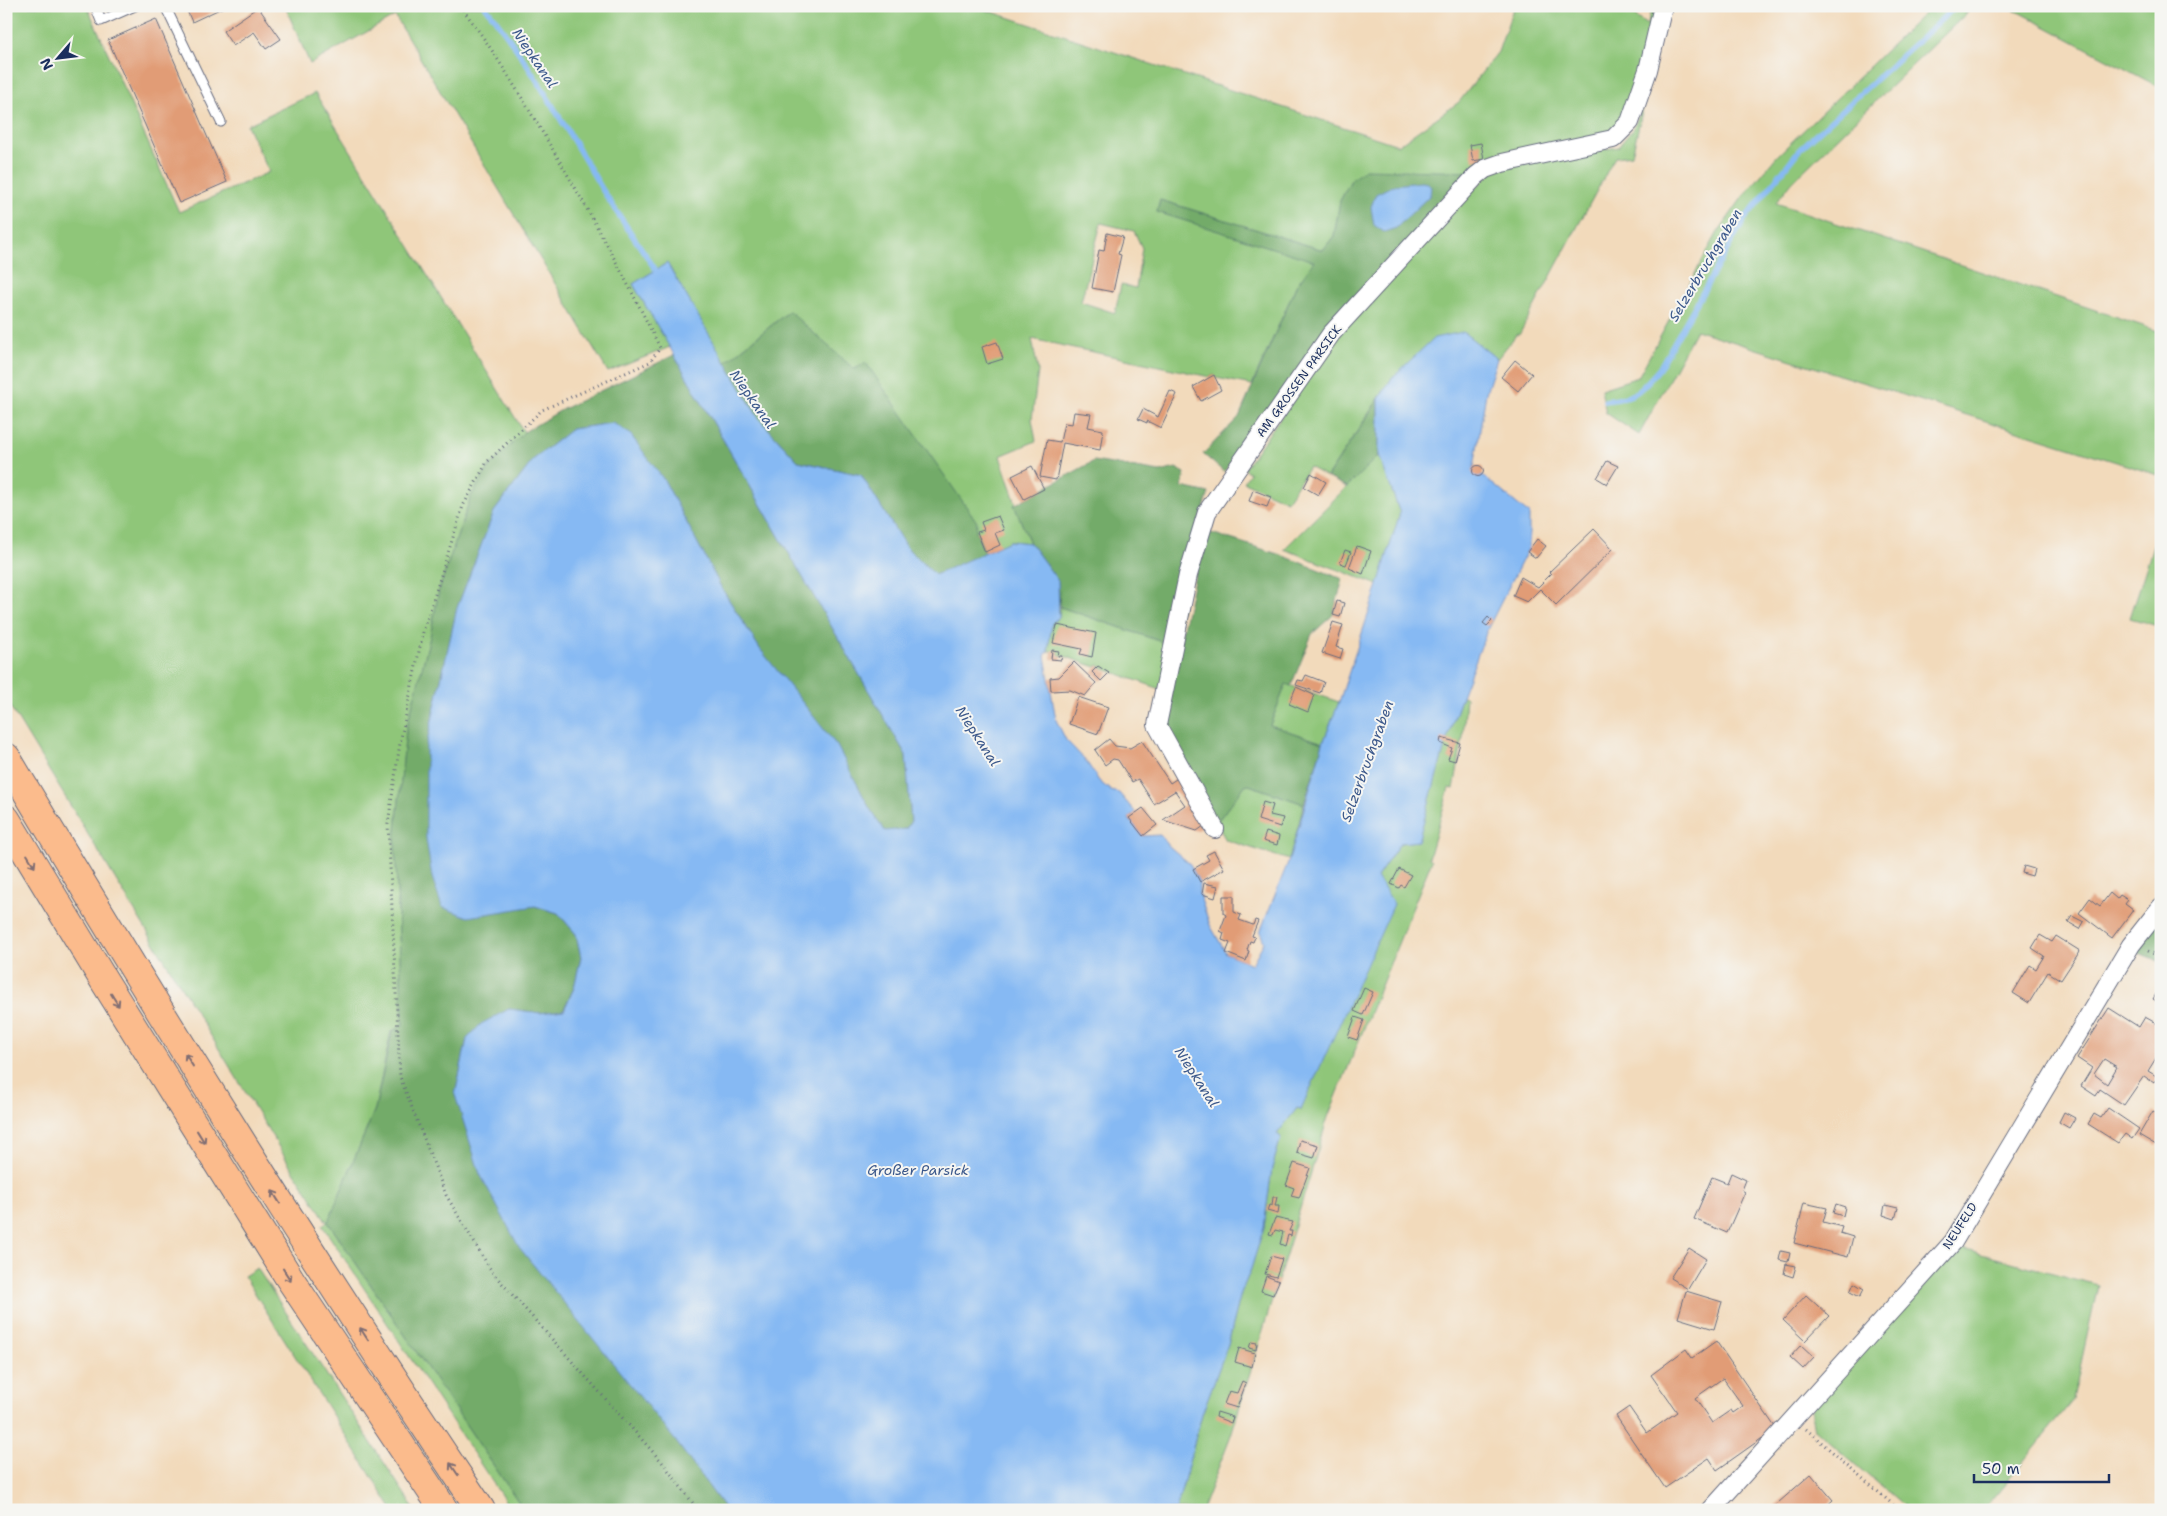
<svg xmlns="http://www.w3.org/2000/svg" width="2167" height="1516" viewBox="0 0 2167 1516" font-family="'Shantell Sans',sans-serif">
	<style>
		.green { fill: #8fc679; stroke: #557a6c; fill-rule: evenodd }
		.forest { fill: #73ab69; stroke: #476d64 }
		.water { fill: #86b9f3; stroke: #5074a8 }
		.lines { fill: none; stroke-linecap: round; stroke-linejoin: round }
		.stream { stroke: #86b9f3; stroke-width: 5.5 }
		.building { fill: #e19c76; fill-rule: evenodd }
		.service-casing { stroke: #666b7f; stroke-width: 11 }
		.minor-casing { stroke: #666b7f; stroke-width: 20 }
		.motorway-casing { stroke: #666b7f; stroke-width: 30 }
		.path { stroke: #666b7f; stroke-width: 3; stroke-dasharray: 1 4; stroke-linecap: butt }
		.service { stroke: #fff; stroke-width: 9 }
		.minor { stroke: #fff; stroke-width: 18 }
		.motorway { stroke: #fbbb8c; stroke-width: 28 }
		.oneway { stroke: #806e73 }
		.labels { text-anchor: middle; dominant-baseline: central; stroke-width: 4; stroke-linejoin: round; paint-order: stroke }
		.street-label { font-size: 12px; fill: #1b2f5e; stroke: #f6f6f2 }
		.water-label { font-size: 14px; font-style: italic; fill: #3b588b; stroke: #f6f6f2 }
	</style>
	<rect width="100%" height="100%" fill="#f6f6f2"/>
	<filter id="ink" filterUnits="userSpaceOnUse"><feTurbulence type="fractalNoise" baseFrequency=".02" numOctaves="2"/><feDisplacementMap in="SourceGraphic" scale="10" xChannelSelector="R" yChannelSelector="G"/><feConvolveMatrix kernelMatrix="1 2 1 2 8 2 1 2 1" color-interpolation-filters="sRGB"/></filter>
	<filter id="wash" filterUnits="userSpaceOnUse"><feTurbulence type="fractalNoise" baseFrequency=".0096" numOctaves="4" result="noise"/><feDisplacementMap in="SourceGraphic" scale="20" xChannelSelector="R" yChannelSelector="G"/><feGaussianBlur stdDeviation="1.12" result="paint"/><feColorMatrix in="noise" values="0 0 0 0 0 0 0 0 0 0 0 0 0 0 0 0 0 1.4 0 .05"/><feComposite in="paint" operator="in"/></filter>
	<g filter="url(#wash)">
		<rect width="100%" height="100%" fill="#f2dabb"/>
		<path class="green" d="M6,6H87L179,212L269,172L247,125L315,93L524,432L491,465L471,496L439,590L430,637L406,730L395,841L403,1026L391,1031L375,1109L328,1222L524,1510H511L322,1225L327,1222L291,1167L6,700Z
			M285,6H974L1398,145L1459,102L1498,52L1514,6H1621L1647,25L1652,6H1657L1624,122L1608,136L1473,172L1351,180L1340,201L1334,236L1323,250L1160,200L1157,212L1315,261L1296,286L1252,385L1216,378L1214,375L1210,377L1032,339L1038,371L1032,419L1036,441L1000,456L1016,504L1014,505L1030,543L1010,541L985,553L976,532V522L866,364L854,370L789,311L725,363L667,263L633,284L670,347L608,372L395,16L310,64ZM1101,223L1134,231L1142,248L1136,288L1121,285L1115,313L1081,302Z
			M1932,6H1974L1820,155L1791,183L1776,203L2161,332V476L1696,330L1639,435L1606,413L1601,389L1638,377L1718,232L1742,198L1777,156Z
			M2007,6H2161V88Z
			M1644,103L1632,155L1615,157L1519,335L1517,334L1497,359L1463,332L1392,378L1327,477L1309,467L1287,501L1244,482L1250,473L1244,469L1339,335L1404,257L1496,168L1618,147L1633,129Z
			M1379,455L1400,513L1378,585L1284,549Z
			M2157,534L2161,535V627L2130,618Z
			M1060,607L1174,646L1163,690L1107,670L1098,665L1096,667L1058,654L1059,651H1048L1052,623L1059,617Z
			M1286,684L1339,702L1323,743L1270,725Z
			M1462,696L1466,697L1463,737L1454,789L1449,788L1429,858L1432,860L1328,1117L1231,1435L1202,1510H1176L1202,1414L1228,1344L1241,1293L1251,1269L1264,1227L1272,1168L1281,1137L1277,1134L1297,1108L1301,1109L1377,877L1400,843L1418,841L1447,739Z
			M1246,784L1304,804L1289,860L1226,840L1216,823Z
			M1955,1247L2098,1285L2073,1400L1984,1510H1908L1815,1430L1811,1409Z
			M257,1268L415,1510H393L244,1276Z"/>
		<path class="forest" d="M1365,169L1473,172L1329,327L1224,472L1203,454L1239,417L1296,286L1314,261L1157,212L1160,200L1323,250L1334,236L1340,201L1351,180Z
			M789,311L854,369L866,363L977,522L976,532L985,553L935,575L906,547L861,475L798,461L759,419L725,363Z
			M674,355L906,755L911,821L906,829L885,832L760,649L722,589L664,480L613,423L572,429L534,459L494,512L457,608L426,746L510,909L535,906L558,913L576,934L581,957L574,988L563,1010L540,1013L509,1009L467,1039L455,1095L675,1440L726,1510H524L328,1222L375,1109L392,1031L403,1026L395,841L406,730L430,637L439,590L471,496L491,465L524,432L563,409Z
			M1379,399V455L1347,487L1327,477Z
			M1094,461L1160,472L1176,468L1185,473L1182,487L1209,493L1199,522L1174,646L1060,607L1058,581L1030,543L1014,505Z
			M1205,531L1281,555L1343,579L1333,615L1312,634L1291,686L1286,684L1270,725L1323,743L1304,804L1246,784L1216,823L1167,738L1163,717Z
			M2161,914V962L2139,953L2131,955Z"/>
		<path class="water" d="M1421,182L1427,183L1431,186L1430,195L1396,228L1384,232L1374,225L1371,207L1376,194L1394,185Z
			M667,263L759,419L798,461L861,475L906,547L935,575L1010,541L1030,543L1058,581L1059,617L1052,623L1048,651L1045,656L1056,720L1066,740L1086,761L1099,781L1111,791L1119,793L1135,812L1129,819L1143,836L1160,835L1170,847L1190,864L1199,882V894L1210,925L1226,953L1252,964L1264,942L1260,932L1289,860L1323,743L1339,702L1378,585L1400,513L1379,455V399L1392,378L1434,338L1463,332L1497,359L1486,393L1473,473L1476,476L1482,475L1529,514V547L1488,628L1462,696L1447,739L1418,841L1400,843L1377,877L1394,904L1301,1109L1297,1108L1277,1134L1281,1137L1272,1168L1264,1227L1251,1269L1241,1293L1228,1344L1202,1414L1176,1510H726L675,1440L519,1247L480,1174L455,1095L467,1039L481,1024L509,1009L540,1013L564,1010L574,988L581,957L576,934L558,913L535,906L468,917L442,907L432,877L426,838V747L457,608L494,512L534,459L572,429L613,423L630,434L664,480L722,589L760,649L837,746L870,809L885,831L906,829L911,821L906,755L633,284Z"/>
		<g class="lines">
			<path class="stream" d="M485,6C530,63 565,127 602,189C620,218 640,246 659,275
				M1605,401C1637,397 1638,393 1659,369L1744,220L1800,149L1956,6"/>
		</g>
		<g id="blocks">
			<path class="building" d="M185,6H226L192,22Z
				M258,7L281,39L266,49L254,32L233,46L223,31Z
				M156,19L227,182L179,203L108,40Z
				M1481,143L1484,159L1473,161L1470,145Z
				M1107,233L1123,237L1118,254L1121,255L1113,292L1092,288L1099,250L1104,251Z
				M997,342L1003,359L987,364L982,347Z
				M1515,360L1532,374L1518,391L1501,377Z
				M1214,375L1221,390L1201,401L1193,387Z
				M1170,391L1177,394L1161,428L1147,421V423L1138,419L1143,409L1158,417Z
				M1074,412L1091,414L1088,427L1103,430L1100,450L1063,443L1056,480L1040,477L1047,440L1060,442L1064,423L1072,424Z
				M1607,461L1618,466L1607,484L1597,478Z
				M1472.5 471a5.5 5.5 0 1 1 11 0a5.5 5.5 0 1 1-11 0Z
				M1032,466L1044,489L1024,499L1012,476Z
				M1311,473L1326,482L1318,495L1304,487Z
				M1253,490L1271,497L1267,507L1249,501Z
				M998,516L1004,530L995,533L1000,545L985,552L977,532L984,530L981,522Z
				M1594,529L1613,549L1556,605L1540,589L1527,602L1513,596L1521,577L1538,587L1551,574L1549,572Z
				M1537,539L1546,546L1536,558L1527,552Z
				M1357,546L1371,551L1363,574L1349,568Z
				M1345,550L1351,552L1346,565L1340,563Z
				M1337,601L1344,603L1340,617L1333,615Z
				M1488,617L1492,621L1487,626L1483,623Z
				M1333,622L1343,625L1336,647L1343,649L1340,659L1322,653Z
				M1057,625L1096,633L1092,657L1080,654L1082,649L1053,643Z
				M1052,650L1059,651L1058,656H1062L1061,660L1051,659Z
				M1074,662L1096,683L1085,696L1070,690L1051,691L1050,678L1059,677Z
				M1098,666L1109,673L1101,681L1092,672Z
				M1306,675L1324,682L1320,693L1296,685L1298,680L1303,681Z
				M1296,687L1314,695L1308,712L1289,704Z
				M1078,697L1108,707L1098,734L1069,724Z
				M1441,738L1460,743L1455,761L1448,759L1452,748L1440,743Z
				M1109,739L1115,746L1130,748L1142,741L1170,783L1179,777L1208,823L1197,831L1163,820L1185,805L1175,791L1154,804L1138,779L1132,782L1118,760L1113,759L1105,765L1095,750Z
				M1263,802L1273,805L1270,815L1283,818L1280,827L1258,820Z
				M1143,808L1157,825L1143,836L1129,818Z
				M1266,832L1279,836L1277,845L1263,841Z
				M1214,851L1224,869L1200,882L1193,869L1209,860L1206,855Z
				M2024,866L2034,869L2032,876L2022,873Z
				M1399,869L1411,875L1404,887L1401,885L1399,888L1391,884Z
				M1204,883L1218,886L1215,898L1202,894Z
				M2110,893L2117,899L2120,895L2128,900L2125,904L2133,910L2112,938L2079,913L2090,898L2100,906Z
				M1223,896H1234V912L1241,915L1239,920L1253,925L1255,920L1258,921L1252,936L1255,937L1253,942L1250,941L1247,950L1249,951L1246,961L1226,953L1230,943L1222,940L1224,933L1220,931L1226,915L1223,913Z
				M2072,916L2084,922L2080,929L2068,922Z
				M2040,935L2052,942L2056,936L2080,951L2061,980L2048,972L2029,1003L2013,993L2030,965L2036,969L2044,956L2032,948Z
				M2161,986V1002L2160,1003L2153,999Z
				M1364,988L1373,992L1363,1015L1354,1011Z
				M2109,1008L2139,1027L2145,1017L2161,1026V1050L2148,1071L2158,1077L2154,1083L2144,1076L2124,1105L2100,1089L2096,1096L2081,1086L2092,1068L2077,1058ZM2104,1059L2117,1067L2107,1084L2094,1074Z
				M1355,1017L1364,1020L1357,1040L1348,1037Z
				M2108,1108L2139,1129L2132,1139L2125,1134L2118,1143L2088,1124L2094,1114L2101,1118Z
				M2153,1111L2161,1116V1137L2156,1145L2139,1135Z
				M2064,1112L2075,1118L2069,1128L2059,1122Z
				M1300,1140L1318,1145L1314,1158L1297,1153Z
				M1294,1163L1310,1168L1299,1198L1291,1196L1294,1188L1286,1185Z
				M1731,1173L1746,1180L1742,1190L1745,1192L1727,1233L1694,1219L1712,1177L1727,1183Z
				M1273,1197H1277L1275,1206H1279L1278,1214L1267,1211L1269,1205L1272,1206Z
				M1804,1203L1827,1208L1823,1222L1842,1227L1840,1233L1853,1237L1848,1257L1794,1243Z
				M1836,1204L1845,1207L1843,1216L1833,1213Z
				M1885,1205L1898,1208L1895,1219L1883,1215Z
				M1275,1218L1293,1222L1289,1231H1292L1291,1236L1288,1235L1285,1246L1280,1244L1283,1232L1275,1230L1273,1235L1269,1234Z
				M1689,1248L1706,1259L1688,1289L1670,1278Z
				M1781,1251L1790,1253L1788,1262L1779,1260Z
				M1271,1256L1282,1259L1276,1277L1265,1274Z
				M1786,1264L1796,1266L1793,1277L1784,1274Z
				M1266,1276L1279,1281L1273,1295L1261,1291Z
				M1854,1283L1864,1289L1860,1297L1850,1292Z
				M1686,1291L1722,1302L1714,1329L1678,1318Z
				M1806,1295L1829,1316L1805,1341L1783,1320Z
				M1716,1341L1775,1427L1768,1434L1717,1470L1709,1458L1665,1488L1616,1416L1629,1407L1647,1433L1677,1412L1651,1375L1686,1349L1692,1358ZM1723,1378L1743,1406L1733,1413L1731,1410L1712,1423L1695,1398Z
				M1251,1342L1257,1343L1256,1350L1249,1348Z
				M1801,1345L1814,1357L1803,1369L1790,1357Z
				M1239,1348L1255,1353L1252,1367L1235,1362Z
				M1242,1381L1246,1383L1237,1408L1224,1404L1229,1391L1237,1393Z
				M1217,1412L1233,1417L1231,1423L1216,1417Z
				M1811,1474L1833,1500L1822,1510H1770Z"/>
		</g>
	</g>
	<g filter="url(#ink)">
		<use href="#blocks" fill-opacity="0" stroke="#666b7f" stroke-width="1"/>
		<g class="lines">
			<defs>
				<path id="service" d="M95,6L101,21L135,6
					M165,6L221,122"/>
				<path id="minor" d="M1215,829L1157,725L1188,575L1207,512L1331,334L1476,176L1485,169L1502,163L1613,139L1630,122L1648,70L1663,6
					M1711,1510L1953,1242L2131,945L2161,907"/>
				<path id="motorway" d="M6,757C158,1012 315,1264 481,1510
					M6,819L103,979L290,1279L444,1510"/>
			</defs>
			<use href="#service" class="service-casing"/>
			<use href="#minor" class="minor-casing"/>
			<use href="#motorway" class="motorway-casing"/>
			<path class="path" d="M460,6C493,48 520,95 547,140C588,208 625,277 660,348L650,362L542,410L487,462L463,506L423,632L400,743L388,824L400,1077L446,1195L492,1272L662,1462L698,1510
				M2148,951L2161,957
				M1806,1429L1899,1510"/>
			<use href="#service" class="service"/>
			<use href="#minor" class="minor"/>
			<use href="#motorway" class="motorway"/>
		</g>
		<defs><path id="oneway-shaft" d="M-6 0H5M1.5-3L5.5 0L1.5 3" fill="none" stroke-width="1.6" stroke-linecap="round" stroke-linejoin="round" transform="scale(1.25)"/></defs>
		<g class="oneway">
			<use href="#oneway-shaft" transform="translate(31 861) rotate(59)"/>
			<use href="#oneway-shaft" transform="translate(115 1000) rotate(58)"/>
			<use href="#oneway-shaft" transform="translate(189 1060) rotate(-122)"/>
			<use href="#oneway-shaft" transform="translate(201 1137) rotate(58)"/>
			<use href="#oneway-shaft" transform="translate(276 1197) rotate(-122)"/>
			<use href="#oneway-shaft" transform="translate(287 1275) rotate(58)"/>
			<use href="#oneway-shaft" transform="translate(364 1334) rotate(-123)"/>
			<use href="#oneway-shaft" transform="translate(454 1469) rotate(-124)"/>
		</g>
	</g>
	<g class="labels">
		<g class="street-label">
			<text transform="translate(1299 381) rotate(-54)">AM GROSSEN PARSICK</text>
			<text transform="translate(1960 1226) rotate(-57)">NEUFELD</text>
		</g>
		<g class="water-label">
			<text transform="translate(535 58) rotate(56)">Niepkanal</text>
			<text transform="translate(1705 265) rotate(-59)">Selzerbruchgraben</text>
			<text transform="translate(753 399) rotate(55)">Niepkanal</text>
			<text transform="translate(978 736) rotate(57)">Niepkanal</text>
			<text transform="translate(1367 761) rotate(-70)">Selzerbruchgraben</text>
			<text transform="translate(1197 1077) rotate(57)">Niepkanal</text>
			<text x="918" y="1170">Großer Parsick</text>
		</g>
	</g>
	<rect width="2167" height="1516" fill="none" stroke="#f6f6f2" stroke-width="25"/>
	<g transform="translate(58 58) rotate(242)" stroke="#f6f6f2" stroke-width="4" paint-order="stroke">
	<path d="M0-4L9 19L0 12L-9 19Z" fill="#1b2f5e"/>
	<text y="-8" font-size="14" font-weight="bold" text-anchor="middle" fill="#1b2f5e">N</text>
	</g>
	<path d="M1974 1474v8h135v-8" fill="none" stroke="#1b2f5e" stroke-width="2.5"/>
	<text x="1982" y="1474" font-size="15" fill="#1b2f5e" stroke="#f6f6f2" stroke-width="4" paint-order="stroke">50 m</text>
</svg>
